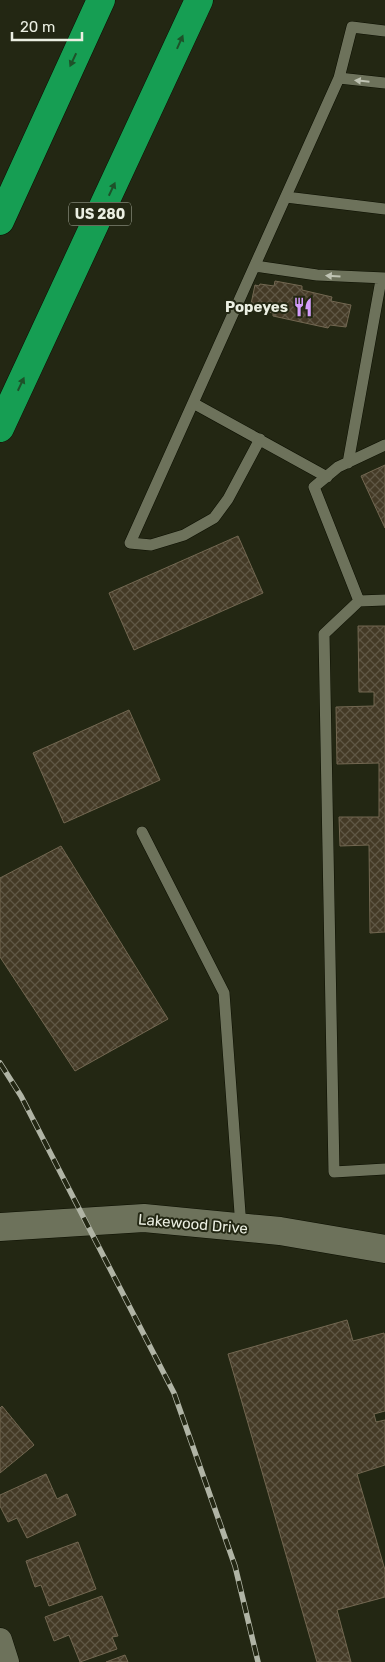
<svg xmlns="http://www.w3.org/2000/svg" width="385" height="1662" viewBox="0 0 385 1662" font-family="Rubik,sans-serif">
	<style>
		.building { fill: url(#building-cross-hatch); stroke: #726751 }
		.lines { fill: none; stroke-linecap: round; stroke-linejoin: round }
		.service-casing { stroke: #0c0f01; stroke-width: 12 }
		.minor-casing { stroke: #0c0f01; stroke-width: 25 }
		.tertiary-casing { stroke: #0c0f01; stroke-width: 29 }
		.trunk-casing { stroke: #0c0f01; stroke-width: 29 }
		.service { stroke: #6d725b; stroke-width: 11 }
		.minor { stroke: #6d725b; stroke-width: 24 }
		.tertiary { stroke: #6d725b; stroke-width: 28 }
		.trunk { stroke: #169e53; stroke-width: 28 }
		.rail-casing { stroke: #b0b4a5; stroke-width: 5.5 }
		.rail { stroke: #232713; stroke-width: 4; stroke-dasharray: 11; stroke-linecap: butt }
		.oneway { fill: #1e5129 }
		.oneway2 { fill: #bfc3b3 }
		.labels { text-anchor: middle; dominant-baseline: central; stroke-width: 4; stroke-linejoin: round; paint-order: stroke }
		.shield { fill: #232713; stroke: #afb3a4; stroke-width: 1 }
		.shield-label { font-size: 14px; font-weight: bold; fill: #ebefe2 }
		.poi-label { font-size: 15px; font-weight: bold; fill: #ebefe2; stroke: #232713; text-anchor: end }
		.street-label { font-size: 15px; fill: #ebefe2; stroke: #232713 }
	</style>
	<defs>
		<pattern id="building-cross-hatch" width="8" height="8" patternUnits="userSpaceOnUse" patternTransform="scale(1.25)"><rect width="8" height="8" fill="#443a26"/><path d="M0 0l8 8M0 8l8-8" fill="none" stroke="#5f5745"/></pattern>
	</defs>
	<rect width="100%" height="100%" fill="#232713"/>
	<path class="building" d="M275,281L302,286V290L332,297L331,301L351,305L346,327L330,325L328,328L273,316V313L256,309V304H251L255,285L259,286L260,284L274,286Z
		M385,465V528L361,476Z
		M238,536L263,593L134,650L109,593Z
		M358,626H385V932L370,933L369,845L340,846L339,817H379V763L337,764L336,707L374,706V692H359Z
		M129,710L160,780L64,823L33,753Z
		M61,846L168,1019L75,1071L0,957V878Z
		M347,1320L353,1341L384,1333L385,1337V1411L374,1414L376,1422L385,1420V1465L357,1474L385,1570V1597L337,1610L351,1662H317L228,1354Z
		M2,1406L34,1445L0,1473V1408Z
		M46,1474L57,1499L67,1494L76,1515L27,1538L17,1518L8,1522L0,1506V1495Z
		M78,1542L96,1589L49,1606L41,1585L35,1587L26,1561Z
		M102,1596L118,1636L112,1637L117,1649L80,1662L69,1635L54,1641L45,1617Z
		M125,1655L128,1662H106Z"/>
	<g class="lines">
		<defs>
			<path id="service" d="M339,78L385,83
				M286,197L385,209
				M255,266L317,275L385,278
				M193,403L327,477
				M260,439L228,499L214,518L184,535L151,545L130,543L339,78L352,27L385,31
				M348,463L381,280
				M385,600L359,601L324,634L334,1172L385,1169
				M359,601L314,487L338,467L385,445
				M142,832L224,993L241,1227"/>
			<path id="minor" d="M0,1640L7,1662"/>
			<path id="tertiary" d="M0,1227L144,1218L280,1231L385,1249"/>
			<path id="trunk" d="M0,221L101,0
				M0,428L199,0"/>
		</defs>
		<use href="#service" class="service-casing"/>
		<use href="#minor" class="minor-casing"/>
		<use href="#tertiary" class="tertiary-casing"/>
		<use href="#trunk" class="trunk-casing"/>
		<use href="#service" class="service"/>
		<use href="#minor" class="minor"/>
		<use href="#tertiary" class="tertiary"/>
		<use href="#trunk" class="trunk"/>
		<defs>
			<path id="rail" d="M0,1063L21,1096L174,1393L235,1566L258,1662"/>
		</defs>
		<use href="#rail" class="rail-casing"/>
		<use href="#rail" class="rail"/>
	</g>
	<defs><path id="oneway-solid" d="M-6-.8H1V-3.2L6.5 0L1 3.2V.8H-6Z" transform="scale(1.25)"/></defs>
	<g class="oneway">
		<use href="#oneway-solid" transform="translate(180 42) rotate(-66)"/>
		<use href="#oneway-solid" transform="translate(73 60) rotate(115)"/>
		<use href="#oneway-solid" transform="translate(112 189) rotate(-65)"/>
		<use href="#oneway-solid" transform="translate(21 384) rotate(-65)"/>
	</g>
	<g class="oneway2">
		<use href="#oneway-solid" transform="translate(362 81) rotate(-174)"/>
		<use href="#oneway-solid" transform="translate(333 276) rotate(-176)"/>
	</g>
	<defs>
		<symbol id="restaurant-bare" viewBox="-9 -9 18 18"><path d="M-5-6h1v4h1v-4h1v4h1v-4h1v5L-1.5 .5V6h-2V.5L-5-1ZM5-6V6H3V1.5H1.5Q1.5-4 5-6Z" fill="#d49cfc" stroke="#232713" stroke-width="2.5" paint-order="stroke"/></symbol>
	</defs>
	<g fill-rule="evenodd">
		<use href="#restaurant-bare" x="289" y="293" width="28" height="28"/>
	</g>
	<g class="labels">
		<rect class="shield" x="69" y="202.5" width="62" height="23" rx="4"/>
		<g class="shield-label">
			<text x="100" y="214">US 280</text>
		</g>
		<g class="poi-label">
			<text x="288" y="307">Popeyes</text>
		</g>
		<g class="street-label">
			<text transform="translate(193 1224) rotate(5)">Lakewood Drive</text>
		</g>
	</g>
	<path d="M12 32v8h70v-8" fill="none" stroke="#ebefe2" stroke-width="2.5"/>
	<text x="20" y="32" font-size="15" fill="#ebefe2" stroke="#232713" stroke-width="4" paint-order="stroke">20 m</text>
</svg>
